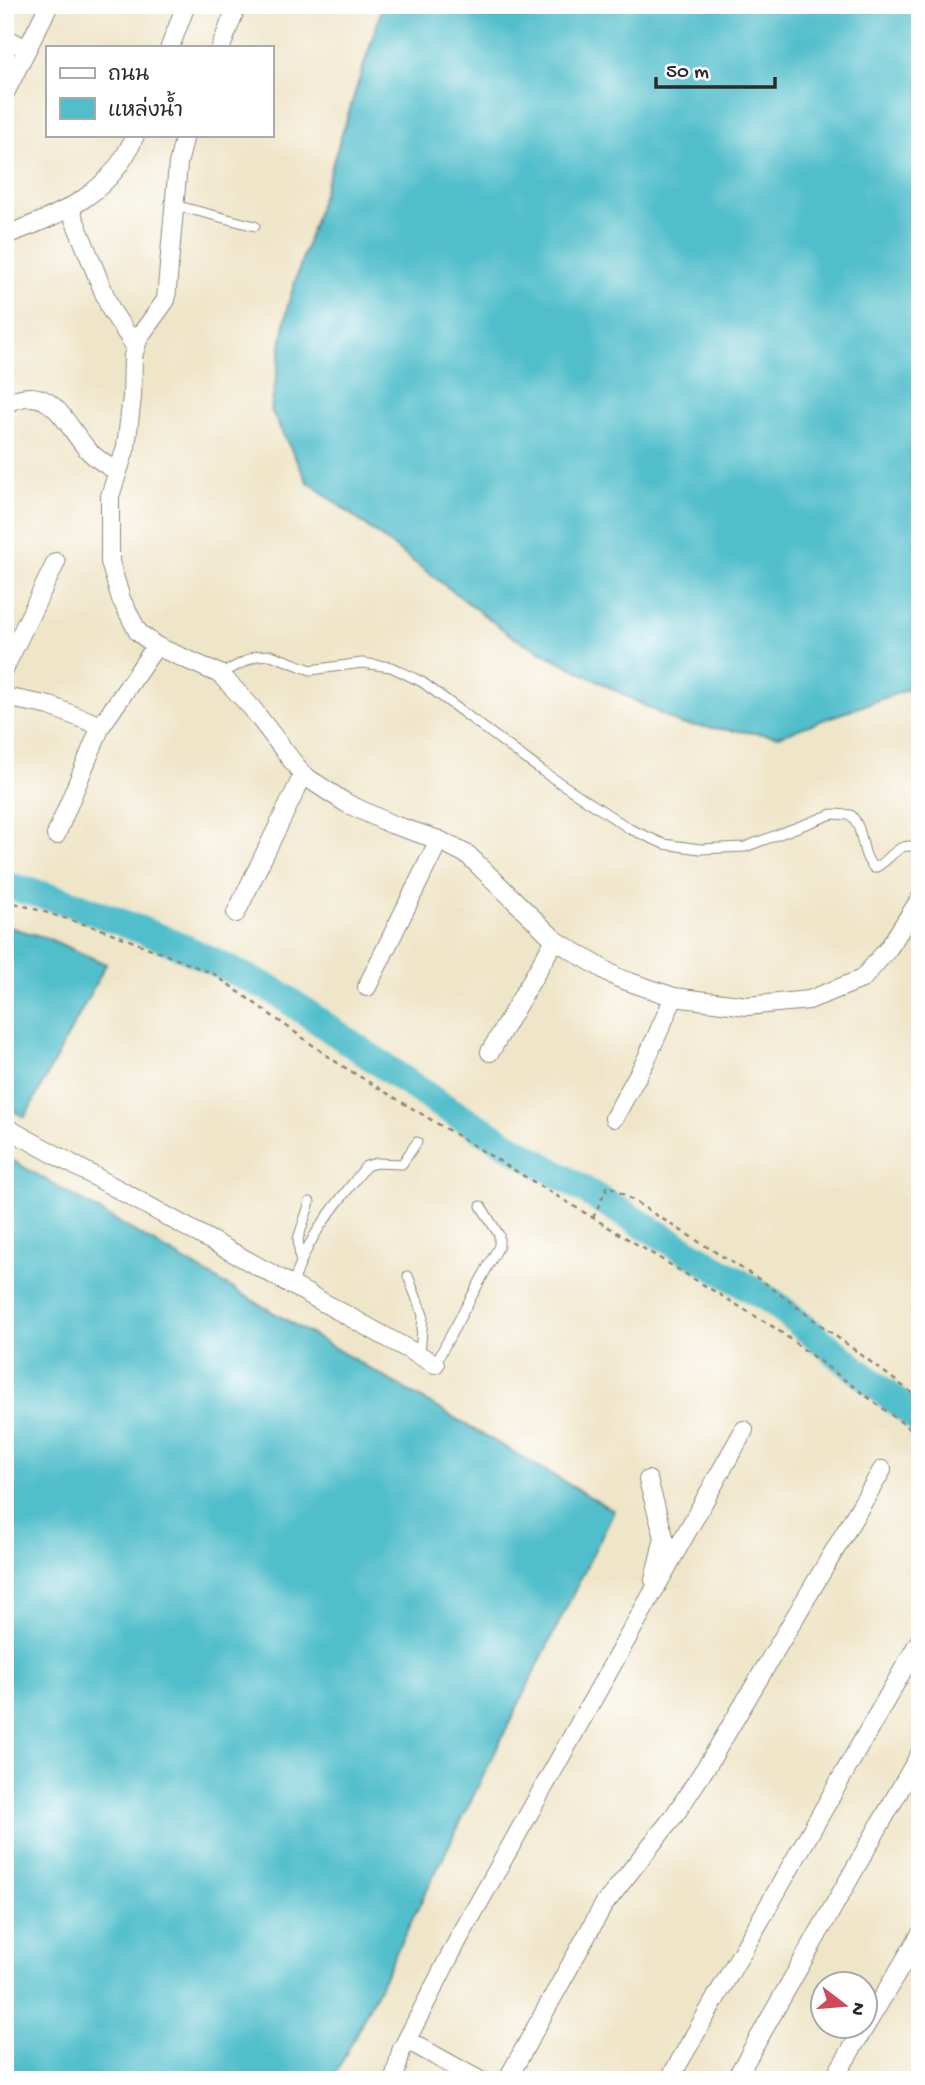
<svg xmlns="http://www.w3.org/2000/svg" width="925" height="2085" viewBox="0 0 925 2085" font-family="'Gochi Hand','Playpen Sans Thai',sans-serif">
	<style>
		.water { fill: #51becb; stroke: #3e747b; stroke-width: 2 }
		.lines { fill: none; stroke-linecap: round; stroke-linejoin: round }
		.river { stroke: #51becb; stroke-width: 28 }
		.lane-casing { stroke: #8d887a; stroke-width: 11 }
		.street-casing { stroke: #8d887a; stroke-width: 20 }
		.path { stroke: #8d887a; stroke-width: 2.5; stroke-dasharray: 5 5; stroke-linecap: butt }
		.lane { stroke: #fff; stroke-width: 9 }
		.street { stroke: #fff; stroke-width: 18 }
	</style>
	<rect width="100%" height="100%" fill="#fff"/>
	<filter id="ink" filterUnits="userSpaceOnUse"><feTurbulence type="fractalNoise" baseFrequency=".0143" numOctaves="2"/><feDisplacementMap in="SourceGraphic" scale="14" xChannelSelector="R" yChannelSelector="G"/><feConvolveMatrix kernelMatrix="1 2 1 2 8 2 1 2 1" color-interpolation-filters="sRGB"/></filter>
	<filter id="wash" filterUnits="userSpaceOnUse"><feTurbulence type="fractalNoise" baseFrequency=".00686" numOctaves="4" result="noise"/><feDisplacementMap in="SourceGraphic" scale="28" xChannelSelector="R" yChannelSelector="G"/><feGaussianBlur stdDeviation="1.57" result="paint"/><feColorMatrix in="noise" values="0 0 0 0 0 0 0 0 0 0 0 0 0 0 0 0 0 1.4 0 .05"/><feComposite in="paint" operator="in"/></filter>
	<g filter="url(#wash)">
		<rect width="100%" height="100%" fill="#efe5c8"/>
		<path class="water" d="M383,5H920V685L779,736L680,724L513,637L307,481L271,410L288,304Z
			M5,926L47,938L106,964L25,1117L5,1107Z
			M5,1156L614,1511L333,2080H5Z"/>
		<g class="lines">
			<path class="river" d="M5,885L68,902L170,941L275,991L436,1102L773,1302L920,1421"/>
		</g>
	</g>
	<g filter="url(#ink)">
		<g class="lines">
			<defs>
				<path id="lane" d="M174,205L255,226
					M220,674L256,656L271,655L311,670L362,663L391,667L422,682L542,771L630,829L664,844L700,849L745,847L832,814L851,815C865,830 860,855 874,868C890,863 898,837 920,849
					M300,1259L298,1239L310,1202
					M408,1276L423,1315L420,1355
					M293,1285C307,1235 335,1207 366,1166L376,1163L402,1164L417,1142
					M435,1364L499,1246V1235L481,1206"/>
				<path id="street" d="M5,38L27,49
					M170,47L186,5
					M221,47L237,5
					M5,93L49,5
					M185,135L178,164L166,300L139,337L133,356L132,397L126,447L110,496V562L121,599L138,632L156,646L220,674L251,707L303,775L346,803L391,824L439,840L468,855L555,940L618,978L674,997L747,1006L809,1000L862,979L888,949L920,899
					M70,209L111,310L135,346
					M5,235C60,216 113,193 135,135
					M5,404C51,380 64,423 87,449C95,459 107,465 118,472
					M5,667L56,562
					M5,697L50,706L101,726
					M56,835L101,726L156,646
					M236,913L303,775
					M367,987L439,840
					M490,1052L555,940
					M614,1118L645,1062L674,997
					M5,1127L435,1364
					M648,1480L664,1537L654,1580
					M407,2040L479,2080
					M394,2080L401,2051L459,1938L744,1430
					M507,2080L603,1906L674,1816L710,1761L882,1470
					M669,2080L920,1640
					M735,2080L920,1754
					M833,2080L920,1935"/>
			</defs>
			<use href="#lane" class="lane-casing"/>
			<use href="#street" class="street-casing"/>
			<path class="path" d="M5,900L104,930L214,974L339,1064L775,1328L920,1436
				M593,1218L608,1185L765,1283L920,1399"/>
			<use href="#lane" class="lane"/>
			<use href="#street" class="street"/>
		</g>
	</g>
	<rect width="925" height="2085" fill="none" stroke="#fff" stroke-width="28"/>
	<rect x="46" y="46" width="228" height="91" fill="#ffffff" stroke="#aaaaaa" stroke-width="2"/>
	<rect x="60" y="68" width="35" height="10" fill="#ffffff" stroke="#aaaaaa" stroke-width="2"/>
	<text x="108" y="80" font-size="21" fill="#2b2b2b">ถนน</text>
	<rect x="60" y="98" width="35" height="21" fill="#51becb" stroke="#aaaaaa" stroke-width="2"/>
	<text x="108" y="116" font-size="21" fill="#2b2b2b">แหล่งน้ำ</text>
	<g transform="translate(844 2005) rotate(106)"><circle r="33" fill="#ffffff" stroke="#aaaaaa" stroke-width="2"/>
	<path d="M0-5L12 26L0 18L-12 26Z" fill="#d1495b"/>
	<text y="-10" font-size="19" font-weight="bold" text-anchor="middle" fill="#2b2b2b">N</text>
	</g>
	<path d="M656 77v10h119v-10" fill="none" stroke="#2b2b2b" stroke-width="3.5"/>
	<text x="666" y="77" font-size="21" fill="#2b2b2b" stroke="#ffffff" stroke-width="5" paint-order="stroke">50 m</text>
</svg>
